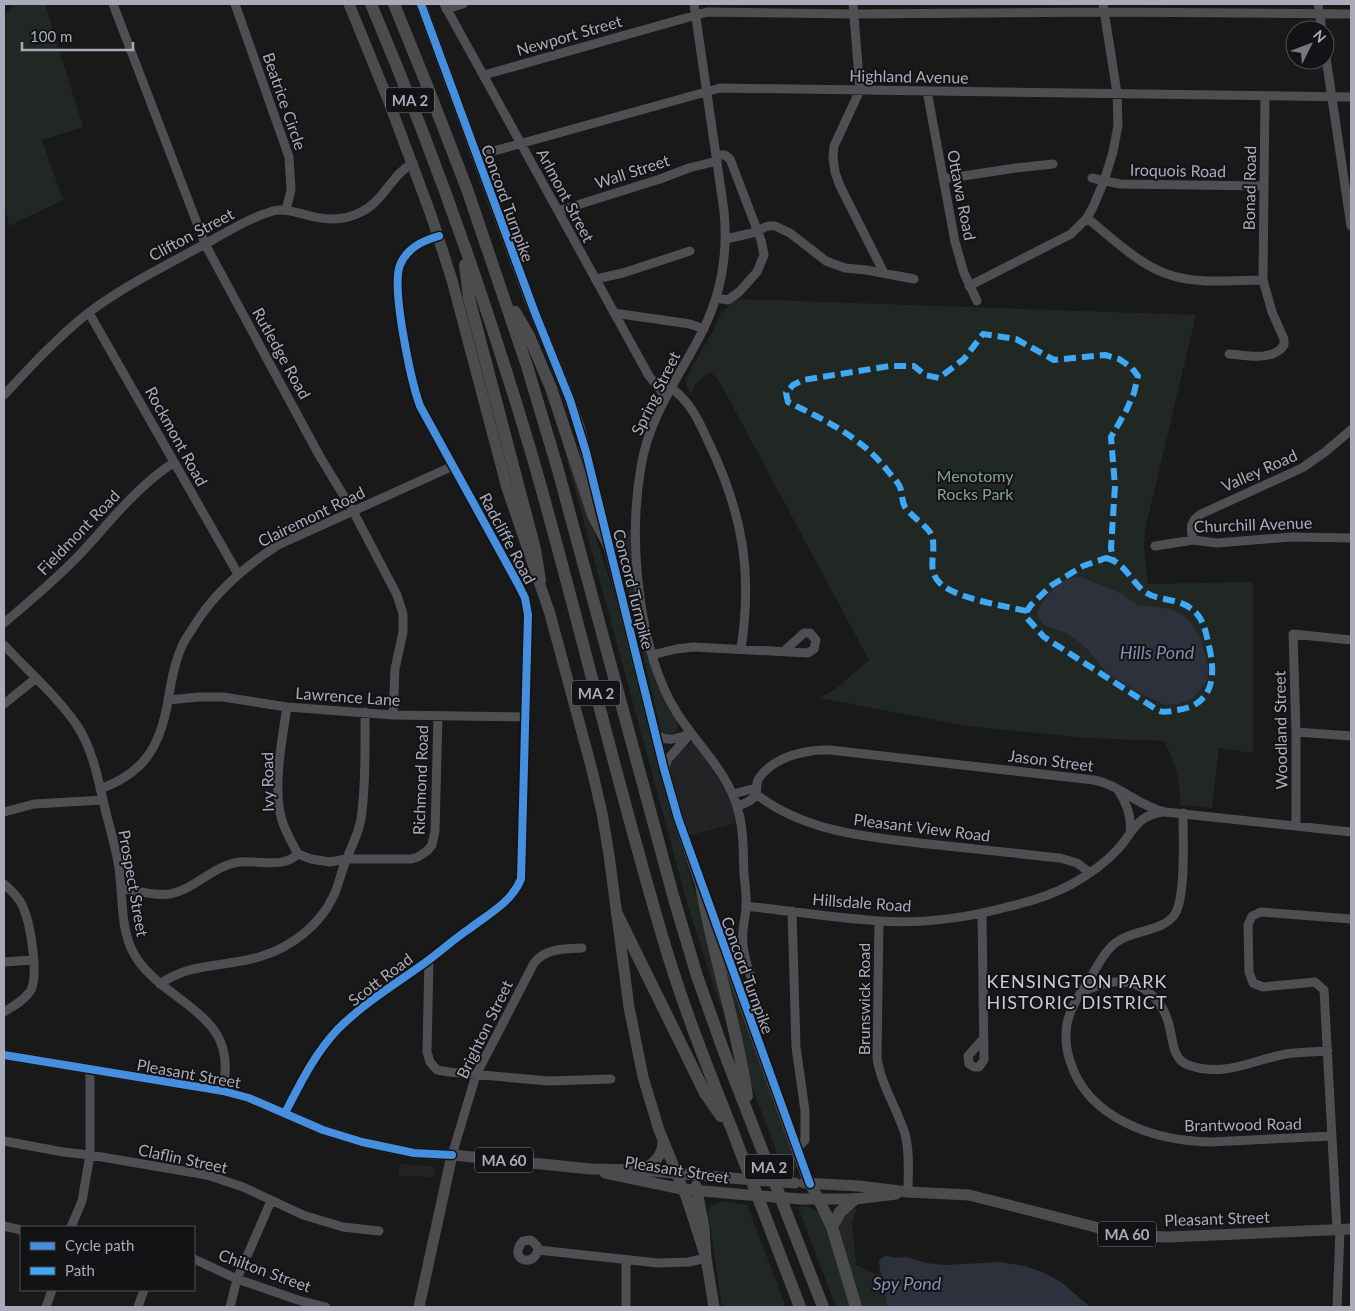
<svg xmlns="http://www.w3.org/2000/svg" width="1355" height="1311" viewBox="0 0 1355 1311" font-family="Lato,sans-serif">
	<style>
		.built { fill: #232325 }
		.green { fill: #212823 }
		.water { fill: #2c313b }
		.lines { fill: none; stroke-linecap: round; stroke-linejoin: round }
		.minor { stroke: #4f4f53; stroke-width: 9 }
		.major { stroke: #4c4c4f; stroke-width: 11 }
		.highway { stroke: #4c4c4f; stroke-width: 12 }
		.major-bridge { stroke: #4c4c4f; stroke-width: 11 }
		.quiet { stroke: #3fa9f5; stroke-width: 6; stroke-dasharray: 12 6; stroke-linecap: butt }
		.cycleway-casing { stroke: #131315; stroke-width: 11 }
		.cycleway { stroke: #468fdf; stroke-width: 8 }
		.labels { text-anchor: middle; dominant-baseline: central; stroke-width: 4; stroke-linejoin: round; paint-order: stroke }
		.shield { fill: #131315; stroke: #7d7d88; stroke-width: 1 }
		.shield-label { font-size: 15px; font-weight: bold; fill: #aaabba }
		.street-label { font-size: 16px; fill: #aaabba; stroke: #131315 }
		.park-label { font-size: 16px; fill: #81a58c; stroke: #131315 }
		.water-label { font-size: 18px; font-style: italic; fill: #818fb5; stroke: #131315 }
		.neighbourhood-label { font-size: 18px; letter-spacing: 1px; fill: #cbcbd6; stroke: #131315 }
	</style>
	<rect width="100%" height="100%" fill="#191919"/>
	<path class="built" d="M694,741L713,769L726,790L738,822L688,836L672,784L668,763L679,751Z
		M400,1164L431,1166L436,1171L435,1177L398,1176Z"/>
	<path class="green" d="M11,4H45L83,127L42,140L63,200L9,226L4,198V16L13,7Z
		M737,299L1196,315L1145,530L1144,549L1148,584L1253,582V753L1219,748L1212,808L1180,805C1181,782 1175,761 1164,741L1087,738L966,726L820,698L835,689L869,660L718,379L710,372L695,384L691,394L686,385V378L713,331L721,313Z
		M563,432L617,604L668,803L702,915L723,1004L722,1006H720L688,906L560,434Z
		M632,529L650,660L656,682L678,724L677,731C670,736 667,737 661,731L615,535Z
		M726,966L799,1165L790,1174H785L751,1084L724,972Z
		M723,1201L747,1205L786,1307H722L708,1211L712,1205Z
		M807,1206L823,1215L853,1307H836L798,1207Z
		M857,1208L852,1223L856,1265L875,1274H880L883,1280L887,1307H861L839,1234C839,1220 843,1212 857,1208Z"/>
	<path class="water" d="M1079,576L1123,594L1137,605L1172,609L1189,620L1201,639L1209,672L1206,683L1192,699L1179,704L1165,705L1136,691L1106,672L1088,650L1079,642L1064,632L1044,625L1040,620L1037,614C1044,596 1059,579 1079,576Z
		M888,1256L896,1258L907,1257L926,1263L945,1265L1000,1262L1025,1266L1045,1273L1061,1282L1090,1307H887C885,1291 880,1276 879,1260L883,1257Z"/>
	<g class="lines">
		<path class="minor" d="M113,4L205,244L319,455L353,511L397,595L403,614V632L395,669L393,715
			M235,4L289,157L291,190L286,210
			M444,4L649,376L666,397
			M694,4L724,211C728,252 722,292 703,330C681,375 649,415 641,467C628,539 638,651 677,713C698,746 728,772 738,810C744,831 743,853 744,875C745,885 747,897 746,907C746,916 743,923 743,932C741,948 746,964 752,980
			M853,4L860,90L834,146L833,158L835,172L840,186L884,273
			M1318,4L1322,30
			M446,9L463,4
			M1325,51L1351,226
			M484,75L707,12L854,14L1104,12L1351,14
			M927,91L955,242L964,273L977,301
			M716,155H725L730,159L761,240L764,255L757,272L739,292L728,300L716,298
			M476,156L720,88L1351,97
			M1092,178L1120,184L1264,186
			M943,179L1016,168L1053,164
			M558,211L660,179L689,168L717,161
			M1087,218C1111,237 1138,264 1167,274C1197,285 1232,280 1263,280
			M726,239L752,233L768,226H775L790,233L826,261L845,268L866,270L914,279
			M596,279L623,273L690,251
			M969,286L1071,234L1087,218L1093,207L1104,181L1113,152L1118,125L1117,93L1103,4
			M89,313L238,574
			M614,313L690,324L704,329
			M1229,354C1246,355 1273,362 1284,345V339L1272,312L1263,280L1265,96
			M671,388C690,401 699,421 708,441C742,511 753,571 741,649
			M4,395C31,366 57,338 88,313C124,286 165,266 205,244C227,232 249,218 273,211C283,208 293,212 303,214C323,220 342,222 361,212C384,201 391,175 413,163
			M1193,540C1190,528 1190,521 1201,514L1302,468L1325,452L1351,430
			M1155,546L1193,540L1217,543L1291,537L1351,538
			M4,623C31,600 59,577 83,551C112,519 137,487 173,463
			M4,645C27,670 60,699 78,727C94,752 99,784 106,813C111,831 116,850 119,868C123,896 120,929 134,954C155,992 213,1009 223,1049C227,1063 225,1077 223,1091
			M652,655L676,649L693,647L808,653L814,649L816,640L810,633H804L784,651
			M168,700L199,697H223L287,707L393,715L526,717
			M4,704L35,679
			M287,707C282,739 271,796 284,826C288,836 293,845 298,854
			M1296,732L1351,736
			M655,733C666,743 676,739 689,734
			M664,769L668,759L691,733
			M100,789C144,773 160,747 168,701C171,683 174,664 182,646C185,639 190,633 194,626C215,592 244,567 278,545L453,466
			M1118,790C1126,802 1132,817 1130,832
			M733,794L756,788
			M756,794C807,834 876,838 938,845C978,849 1019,854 1060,858L1077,863L1089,872
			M737,806C743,804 754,801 756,793C758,788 755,784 759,778C774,757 805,749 830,750L1094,780C1120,785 1138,806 1165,812L1351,832
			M4,812L34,804L103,800
			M1183,813C1183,836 1186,896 1175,914C1163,933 1129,929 1112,946C1102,955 1096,969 1089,980C1080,993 1070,1008 1067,1024C1065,1037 1066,1049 1070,1061C1088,1120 1156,1141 1211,1142L1332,1136
			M1296,825V732L1293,634L1351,640
			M4,884C11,890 18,897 22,905C30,921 39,973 31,990C25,1000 13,1006 4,1012
			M121,888C137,891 154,896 170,894C196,889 213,865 240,862C260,860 282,869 298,854L311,859L330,862L346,859H411L418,857L427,851L432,845L435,831L438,716
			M746,906C790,911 835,918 879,921C922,924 966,918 1007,907C1029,902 1052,895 1072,884C1088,875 1105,863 1117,850C1134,832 1134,817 1162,812
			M792,911L796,1047L805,1111V1140L797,1149
			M982,914L984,1060L979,1067H974L969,1064L968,1056L983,1039
			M879,921L877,1058C881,1085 897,1108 905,1134C910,1152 908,1173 908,1192
			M429,960L427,1052L430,1062L437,1070L449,1072L548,1081L611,1079
			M4,962L33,960
			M160,984C192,961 226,968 262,956C291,947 319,926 333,897C339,885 341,871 347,858C353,843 361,828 362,811C366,779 365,745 365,712
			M1081,992C1092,988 1103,983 1114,982C1142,979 1163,1000 1169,1025C1173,1039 1172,1059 1188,1065C1225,1078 1252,1060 1286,1054C1300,1052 1314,1052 1328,1051
			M285,1113C300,1084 315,1053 338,1029C364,1003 397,983 426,962C441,951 454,939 469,929C487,915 512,902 521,879L528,615L525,598L518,584L420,406C411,381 391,288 400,265C407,248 422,241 439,236
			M4,1141L63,1152L90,1155L207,1175L243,1187L303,1215L343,1227L379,1231
			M452,1155L476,1075L534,963C546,948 564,949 582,948
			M4,1226L21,1230
			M71,1227L82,1201L90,1155V1070
			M1337,1230L1324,990L1315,982L1263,987L1253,983L1249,972L1248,925L1252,916L1261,912L1351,919
			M538,1250C533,1269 507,1259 523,1241L531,1240L537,1246L538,1250L658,1263L689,1262L706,1258
			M194,1259L237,1279L298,1300L326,1307
			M46,1307L52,1290
			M138,1307L144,1290
			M230,1307L237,1279L271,1201
			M626,1307V1260
			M1337,1307L1340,1230"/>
		<path class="major" d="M349,4L389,102L431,215L452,280L507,488L550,614L592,770L602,813L609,855L629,1007L643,1077L659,1130L687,1199L706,1258
			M421,4L530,301L565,387L579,426L664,769L678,818L703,892
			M711,912L807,1178L819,1200
			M4,1055L223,1091L249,1098L323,1130L362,1142L414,1153L452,1155L591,1169L640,1170L730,1178
			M640,1170C653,1166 663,1155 663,1142
			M605,1173L682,1189L736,1194
			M804,1183L859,1186L908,1192L969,1195L1115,1232L1141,1236L1169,1237L1351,1229
			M696,1186L704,1227L706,1258L714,1307
			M801,1199H855L896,1194
			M419,1307L452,1155"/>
		<path class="highway" d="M371,4C433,150 486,300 531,452C579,618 617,787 667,952C685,1011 708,1069 731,1127C754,1187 777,1247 800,1307
			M394,4L428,88L467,189L527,366L558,470L674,899L697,976L724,1052L823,1307
			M465,265L469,298L535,549L540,581
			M515,312L529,336L551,388L593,515L610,548
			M701,885C713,956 737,1025 747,1096
			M617,914L705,1093L721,1116
			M819,1200L832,1227L856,1307
			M832,1227L840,1212L855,1199"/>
		<path class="major-bridge" d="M730,1178L795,1183
			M736,1194L801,1199"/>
		<path class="quiet" d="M1106,558C1125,562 1131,582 1145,592C1161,603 1181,596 1197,614C1204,622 1206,633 1208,642C1216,672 1216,705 1177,710C1171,711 1165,713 1159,711L1044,637L1027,618V611L1031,605L1052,585L1083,566Z
			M1027,611C1005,606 951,598 938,581C926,567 938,549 931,534C927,526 912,517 905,507C901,500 903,492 899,485C896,480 891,475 887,470C861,437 825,420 788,402L786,393L793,385L803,380L890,366H914L925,375L939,378L964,359L983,334L1016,339L1054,360L1105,355L1119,359L1131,367L1138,376L1134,393L1126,411L1111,437L1115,486L1111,548L1113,560"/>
		<defs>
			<path id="cycleway" d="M421,4L535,313L570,400L586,452L664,769L678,818L810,1184
				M4,1055L223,1091L249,1098L323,1130L362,1142L414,1153L452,1155
				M285,1113C300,1084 315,1053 338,1029C364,1003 397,983 426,962C441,951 454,939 469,929C487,915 512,902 521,879L528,615L525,598L518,584L420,406C411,381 391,288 400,265C407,248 422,241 439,236"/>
		</defs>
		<use href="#cycleway" class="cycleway-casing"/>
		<use href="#cycleway" class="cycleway"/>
	</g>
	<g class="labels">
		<g class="shield">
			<rect x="386" y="87.5" width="48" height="25" rx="4"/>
			<rect x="572" y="680.5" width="48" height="25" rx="4"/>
			<rect x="475" y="1147.5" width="58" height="25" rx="4"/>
			<rect x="745" y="1154.5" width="48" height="25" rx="4"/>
			<rect x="1098" y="1221.5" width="58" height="25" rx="4"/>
		</g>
		<g class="shield-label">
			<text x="410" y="100">MA 2</text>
			<text x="596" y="693">MA 2</text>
			<text x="504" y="1160">MA 60</text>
			<text x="769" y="1167">MA 2</text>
			<text x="1127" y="1234">MA 60</text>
		</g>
		<g class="street-label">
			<text transform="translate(569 35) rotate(-16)">Newport Street</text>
			<text transform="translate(909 76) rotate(1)">Highland Avenue</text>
			<text transform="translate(285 101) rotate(71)">Beatrice Circle</text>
			<text transform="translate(1178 170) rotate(1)">Iroquois Road</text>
			<text transform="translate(632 171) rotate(-18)">Wall Street</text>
			<text transform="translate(1249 188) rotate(-89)">Bonad Road</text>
			<text transform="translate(566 195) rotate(62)">Arlmont Street</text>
			<text transform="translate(962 195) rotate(79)">Ottawa Road</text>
			<text transform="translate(508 203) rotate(70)">Concord Turnpike</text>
			<text transform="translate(191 234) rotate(-28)">Clifton Street</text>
			<text transform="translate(282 353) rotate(61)">Rutledge Road</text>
			<text transform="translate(655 393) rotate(-64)">Spring Street</text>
			<text transform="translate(177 436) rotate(61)">Rockmont Road</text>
			<text transform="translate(1259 470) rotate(-24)">Valley Road</text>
			<text transform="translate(311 516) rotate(-26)">Clairemont Road</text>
			<text transform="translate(1253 524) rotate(-2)">Churchill Avenue</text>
			<text transform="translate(78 532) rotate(-46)">Fieldmont Road</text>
			<text transform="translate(508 538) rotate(62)">Radcliffe Road</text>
			<text transform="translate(634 589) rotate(76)">Concord Turnpike</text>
			<text transform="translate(348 696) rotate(4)">Lawrence Lane</text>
			<text transform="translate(1280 730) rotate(-91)">Woodland Street</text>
			<text transform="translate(1051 760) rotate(7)">Jason Street</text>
			<text transform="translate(420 780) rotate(-88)">Richmond Road</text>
			<text transform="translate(267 782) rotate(-91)">Ivy Road</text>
			<text transform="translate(922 827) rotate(7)">Pleasant View Road</text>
			<text transform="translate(134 883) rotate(80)">Prospect Street</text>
			<text transform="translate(862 902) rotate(4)">Hillsdale Road</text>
			<text transform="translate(748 975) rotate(70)">Concord Turnpike</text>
			<text transform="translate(380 979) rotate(-37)">Scott Road</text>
			<text transform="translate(863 999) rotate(-90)">Brunswick Road</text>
			<text transform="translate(484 1029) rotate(-64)">Brighton Street</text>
			<text transform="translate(189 1073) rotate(10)">Pleasant Street</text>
			<text transform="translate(1243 1124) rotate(-1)">Brantwood Road</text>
			<text transform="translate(183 1158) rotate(12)">Claflin Street</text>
			<text transform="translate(677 1169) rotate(9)">Pleasant Street</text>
			<text transform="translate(1217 1218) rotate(-2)">Pleasant Street</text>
			<text transform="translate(265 1270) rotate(20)">Chilton Street</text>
		</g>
		<g class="park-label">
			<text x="975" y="475">Menotomy<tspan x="975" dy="18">Rocks Park</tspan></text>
		</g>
		<g class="water-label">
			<text x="1157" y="652">Hills Pond</text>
			<text x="907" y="1283">Spy Pond</text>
		</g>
		<g class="neighbourhood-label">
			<text x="1077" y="981">KENSINGTON PARK<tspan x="1077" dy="21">HISTORIC DISTRICT</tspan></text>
		</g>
	</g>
	<rect width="1355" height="1311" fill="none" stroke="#aaabba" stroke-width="10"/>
	<rect x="20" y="1226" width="175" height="65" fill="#131315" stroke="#4f5057"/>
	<rect x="30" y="1242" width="25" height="8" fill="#468fdf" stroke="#4f5057"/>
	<text x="65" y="1251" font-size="15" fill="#aaabba">Cycle path</text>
	<rect x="30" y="1267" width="25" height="8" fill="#3fa9f5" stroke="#4f5057"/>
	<text x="65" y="1276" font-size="15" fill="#aaabba">Path</text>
	<g transform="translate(1310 45) rotate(48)"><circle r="24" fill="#131315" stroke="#4f5057"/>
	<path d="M0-4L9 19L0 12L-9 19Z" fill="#777882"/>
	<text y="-8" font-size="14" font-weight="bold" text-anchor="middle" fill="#aaabba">N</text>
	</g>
	<path d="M22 42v8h111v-8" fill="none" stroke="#aaabba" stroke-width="2.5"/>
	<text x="30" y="42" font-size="15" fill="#aaabba" stroke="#131315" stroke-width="4" paint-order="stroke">100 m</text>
</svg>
